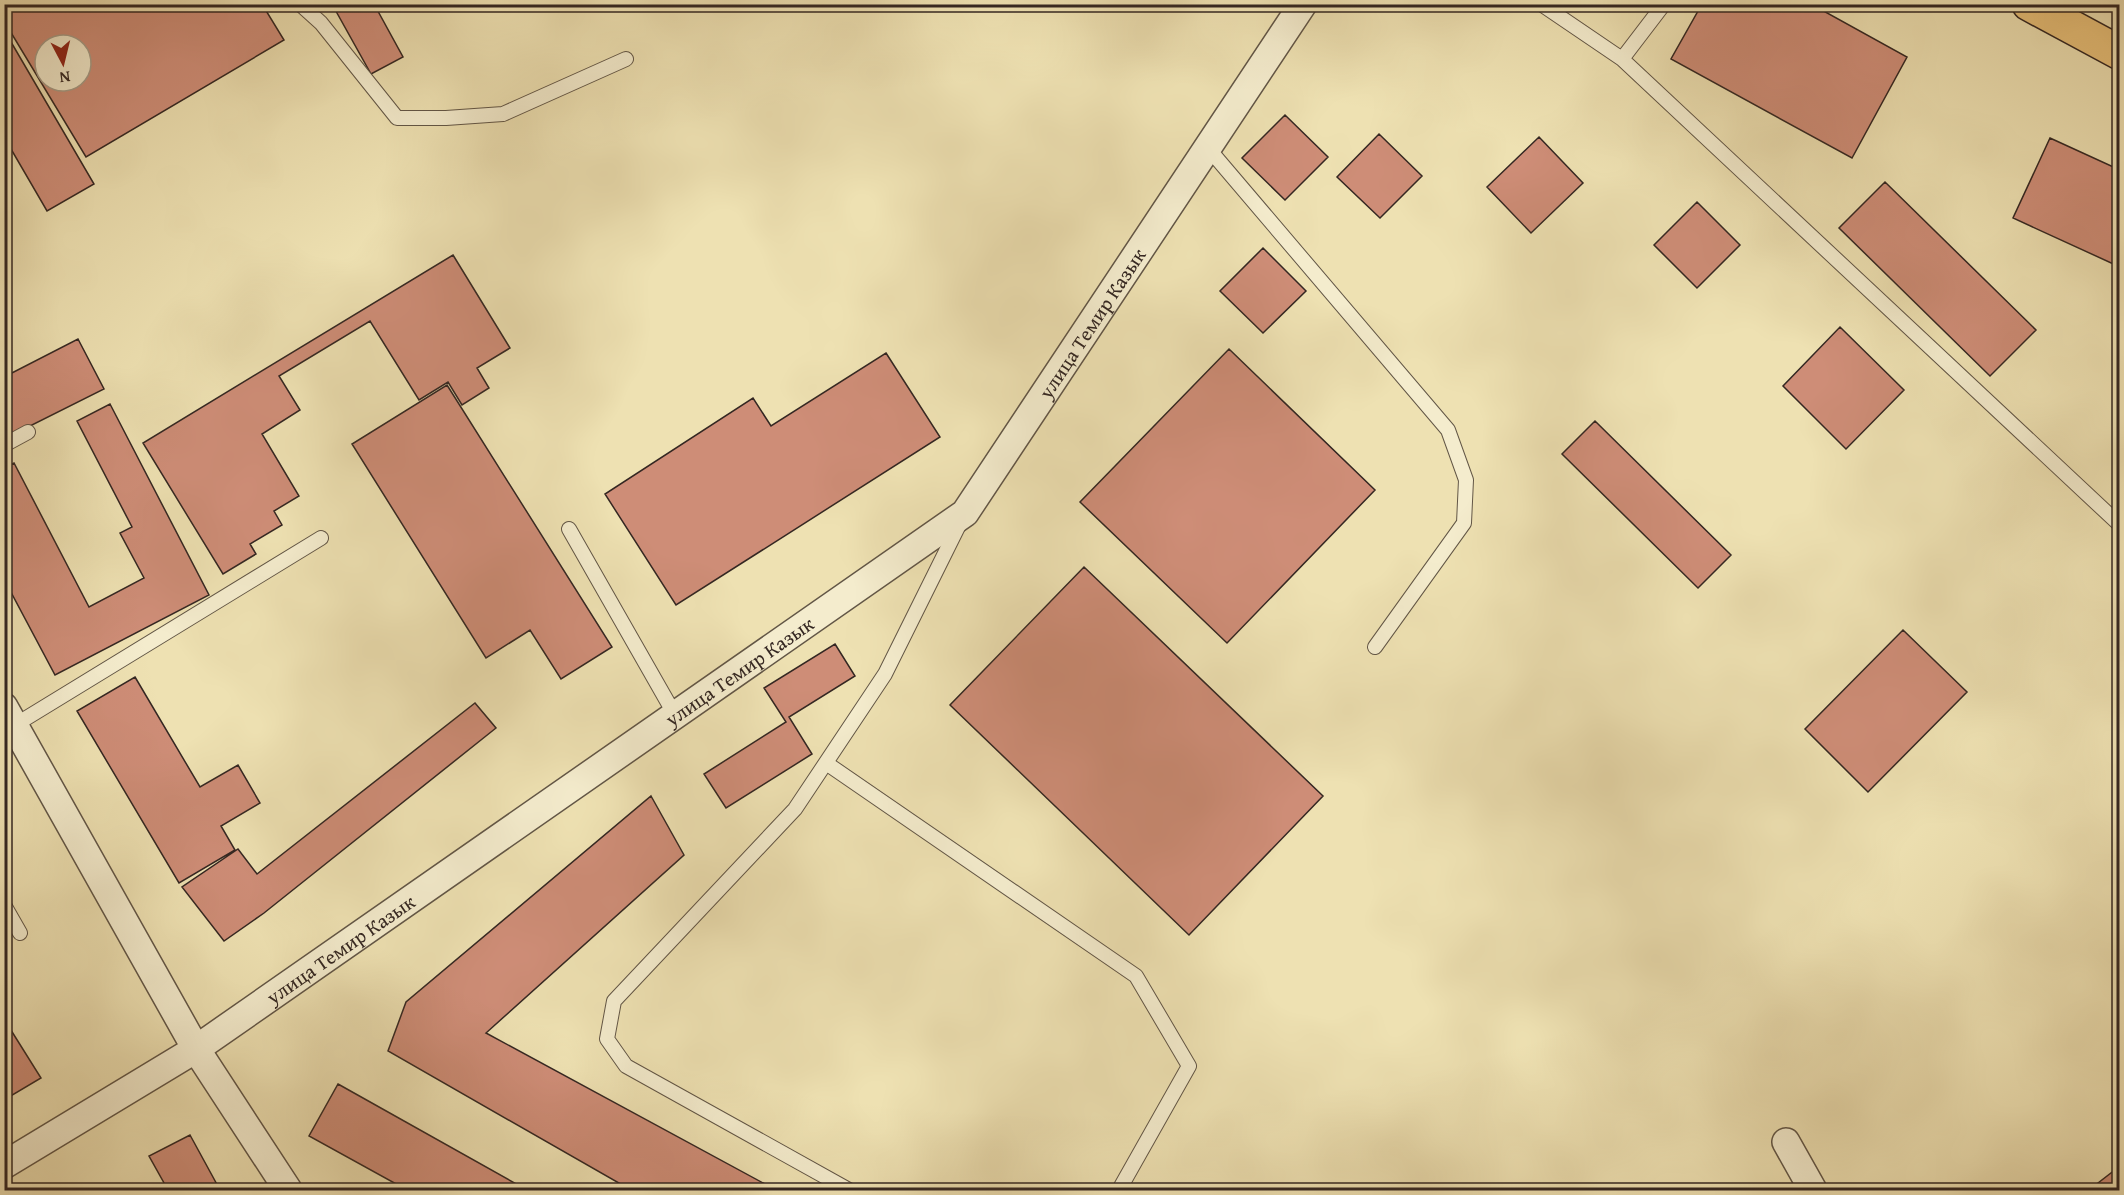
<svg xmlns="http://www.w3.org/2000/svg" width="2124" height="1195" viewBox="0 0 2124 1195" font-family="'Gentium Book Plus',serif">
	<style>
		.building { fill: #ce8d77; stroke: #342722; stroke-width: 1.5; fill-rule: evenodd }
		.lines { fill: none; stroke-linecap: round; stroke-linejoin: round }
		.lane-casing { stroke: #625646; stroke-width: 16 }
		.street-casing { stroke: #625646; stroke-width: 30 }
		.primary-casing { stroke: #342722; stroke-width: 36 }
		.lane { stroke: #f4eccd; stroke-width: 14 }
		.street { stroke: #f4eccd; stroke-width: 27 }
		.primary { stroke: #e7c079; stroke-width: 33 }
		.labels { text-anchor: middle; dominant-baseline: central; stroke-width: 6; stroke-linejoin: round; paint-order: stroke }
		.street-label { font-size: 20px; fill: #342722; stroke: #f4eccd }
	</style>
	<rect width="100%" height="100%" fill="#eee1b2"/>
	<filter id="stains"><feTurbulence type="fractalNoise" baseFrequency=".00333" numOctaves="4"/><feColorMatrix values="0 0 0 0 .2 0 0 0 0 .09 0 0 0 0 .02 0 0 0 .5 -.17"/></filter>
	<radialGradient id="worn" r=".72"><stop offset=".6" stop-color="#630" stop-opacity="0"/><stop offset="1" stop-color="#630" stop-opacity=".3"/></radialGradient>
	<path class="building" d="M4,4H262L284,40L86,157L4,21ZM45,45H81V81H45Z
		M332,4H374L403,57L371,74Z
		M1702,4H1811L1907,57L1852,158L1671,59Z
		M4,30L94,184L47,211L4,137V93L8,91L4,85Z
		M1285,115L1328,157L1285,200L1242,158Z
		M1379,134L1422,176L1380,218L1337,177Z
		M1539,137L1583,183L1531,233L1487,187Z
		M2050,138L2120,170V267L2013,218Z
		M1885,182L2036,330L1990,376L1839,228Z
		M1697,202L1740,245L1697,288L1654,245Z
		M1263,248L1306,291L1263,333L1220,291Z
		M453,255L510,348L477,368L489,388L462,405L448,382L419,400L370,321L279,376L300,410L262,434L299,496L274,511L282,525L250,544L256,554L223,574L143,443Z
		M1840,327L1904,390L1846,449L1783,386Z
		M78,339L104,389L4,439V377Z
		M1229,349L1375,490L1227,643L1080,502Z
		M886,353L940,437L676,605L605,494L753,398L771,426Z
		M447,385L612,647L561,679L530,630L486,658L352,444Z
		M110,404L209,595L55,675L4,579V468L14,463L89,607L144,578L120,533L132,527L77,421Z
		M1595,421L1731,555L1698,588L1562,454Z
		M1084,567L1323,796L1189,935L950,705Z
		M1903,630L1967,692L1868,792L1805,729Z
		M835,644L855,676L789,717L812,754L726,808L704,774L786,722L764,688Z
		M135,677L200,787L238,765L260,803L221,826L235,850L179,883L77,711Z
		M475,703L496,728L264,913L224,941L182,887L238,849L257,874Z
		M651,796L684,855L486,1033L776,1190H631L388,1051L406,1002Z
		M4,1019L41,1078L4,1100Z
		M338,1084L527,1190H407L309,1136Z
		M190,1135L220,1190H168L149,1156Z
		M2120,1166V1190H2089Z"/>
	<g class="lines">
		<defs>
			<path id="lane" d="M300,4L321,23L397,118H446L503,114L626,59
				M1541,4L1622,59L1664,4
				M1622,59L2120,525
				M1208,148L1448,430L1466,480L1464,523L1375,647
				M4,445L28,432
				M569,529L675,715
				M15,725L321,538
				M826,763L1136,976L1189,1066L1119,1190
				M4,905L20,933
				M849,1190L626,1066L607,1039L614,1001L795,809L885,674L960,523"/>
			<g id="street">
				<path d="M4,707L196,1049L288,1190"/>
				<path d="M1786,1142L1813,1190"/>
				<path id="s1" d="M4,1165L196,1049L965,513L1303,4"/>
			</g>
			<path id="primary" d="M2029,4L2120,53"/>
		</defs>
		<use href="#lane" class="lane-casing"/>
		<use href="#street" class="street-casing"/>
		<use href="#primary" class="primary-casing"/>
		<use href="#lane" class="lane"/>
		<use href="#street" class="street"/>
		<use href="#primary" class="primary"/>
	</g>
	<g class="labels">
		<g class="street-label">
			<text stroke="none"><textPath href="#s1" startOffset="1390">улица Темир Казык</textPath></text>
			<text stroke="none"><textPath href="#s1" startOffset="886">улица Темир Казык</textPath></text>
			<text stroke="none"><textPath href="#s1" startOffset="400">улица Темир Казык</textPath></text>
		</g>
	</g>
	<rect width="2124" height="1195" fill="none" stroke="#eee1b2" stroke-width="24"/>
	<rect x="6" y="6" width="2112" height="1183" fill="none" stroke="#342722" stroke-width="3"/>
	<rect x="12" y="12" width="2100" height="1171" fill="none" stroke="#342722" stroke-width="1.5"/>
	<g transform="translate(63 63) rotate(173)"><circle r="28" fill="#f4eccd" stroke="#a79d89" stroke-width="1.5"/>
	<path d="M0-4.5L10 22L0 15L-10 22Z" fill="#8f2418"/>
	<text y="-9" font-size="16" font-weight="bold" text-anchor="middle" fill="#342722">N</text>
	</g>
	<rect width="100%" height="100%" filter="url(#stains)"/>
	<rect width="100%" height="100%" fill="url(#worn)"/>
</svg>
